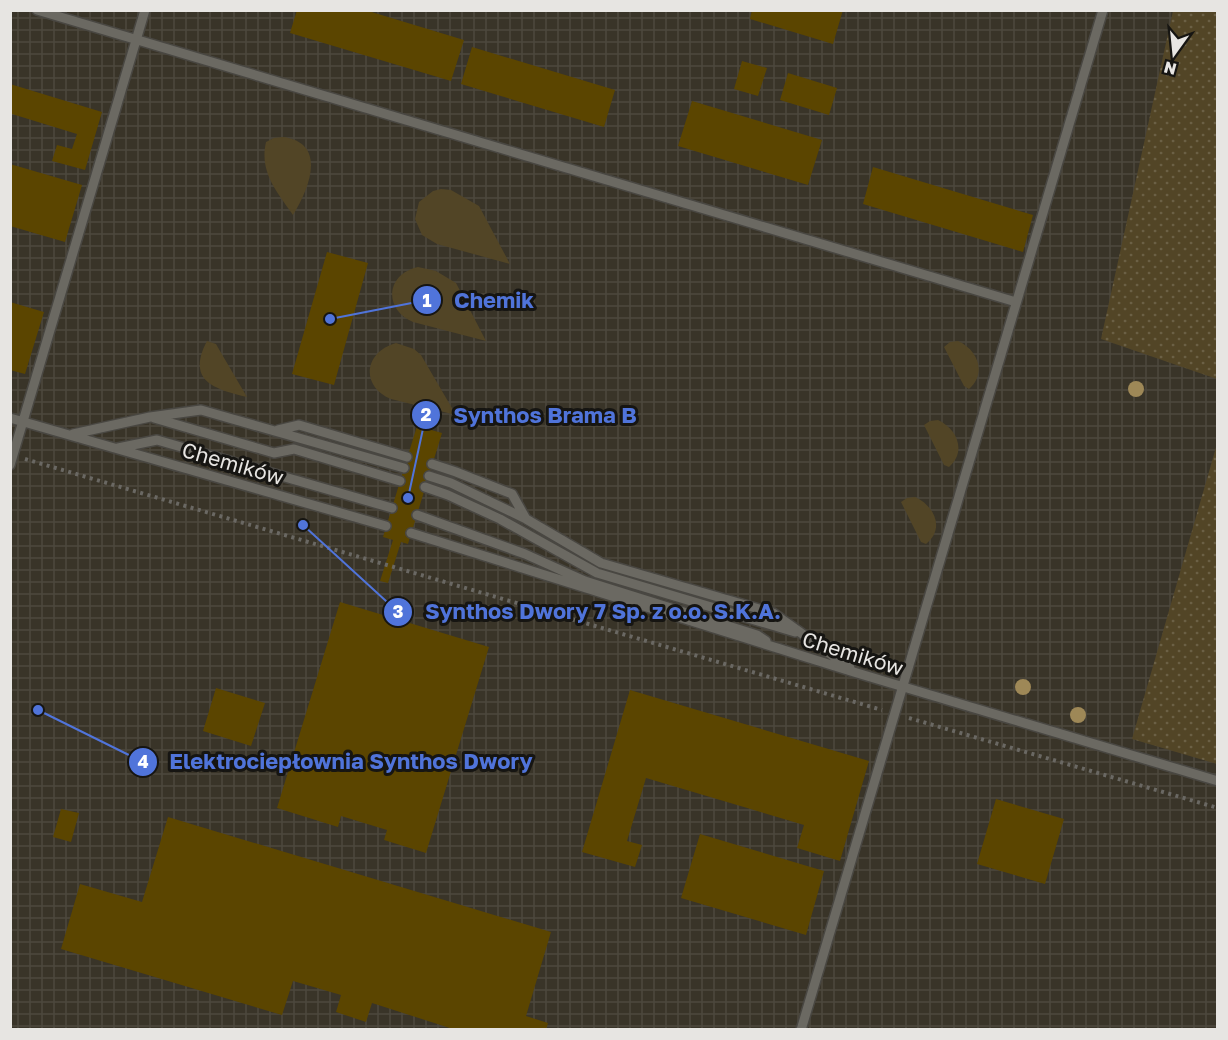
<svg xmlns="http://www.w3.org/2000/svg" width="1228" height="1040" viewBox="0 0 1228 1040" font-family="'Golos Text',sans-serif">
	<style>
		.industrial { fill: url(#industrial-grid) }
		.grass { fill: #524526 }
		.park { fill: url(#park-dots) }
		.building { fill: #5b4500 }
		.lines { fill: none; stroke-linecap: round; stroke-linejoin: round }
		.service-casing { stroke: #494742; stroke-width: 12 }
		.path { stroke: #6a6863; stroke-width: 4; stroke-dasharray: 3 4.5; stroke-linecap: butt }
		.service { stroke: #6b6962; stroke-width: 9 }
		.tree { fill: #9e8857 }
		.labels { text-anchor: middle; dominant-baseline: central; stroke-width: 6; stroke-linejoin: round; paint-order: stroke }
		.street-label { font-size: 21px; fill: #e7e5e2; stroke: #161512 }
		.leader { fill: none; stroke: #5074da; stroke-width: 2 }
		.callout-dot { fill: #5074da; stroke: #161512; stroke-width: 2 }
		.mark-label { font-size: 18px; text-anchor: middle; font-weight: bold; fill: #fff }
		.callout-label { font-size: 22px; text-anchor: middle; font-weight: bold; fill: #5074da; stroke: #161512; stroke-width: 6; stroke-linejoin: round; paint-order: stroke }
	</style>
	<defs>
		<pattern id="industrial-grid" width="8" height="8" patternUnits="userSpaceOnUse" patternTransform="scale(1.5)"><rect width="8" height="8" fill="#393428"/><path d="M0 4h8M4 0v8" fill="none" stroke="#4c483d"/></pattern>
		<pattern id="park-dots" width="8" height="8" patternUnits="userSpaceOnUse" patternTransform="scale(1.5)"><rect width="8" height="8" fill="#524526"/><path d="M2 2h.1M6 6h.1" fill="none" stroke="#6b6045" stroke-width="1.8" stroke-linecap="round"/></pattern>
	</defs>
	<rect width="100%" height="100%" fill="#2f2c27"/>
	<path class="industrial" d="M10,11H1217V1029H11Z"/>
	<path class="grass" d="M283,137C328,143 309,189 293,215C277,192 259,172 266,142L274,138Z
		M441,189L451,190L479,206L510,264L437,244L422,235L415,219L419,202L433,191Z
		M418,267L436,271L456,283L486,341L413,322C383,309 386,274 418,267Z
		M207,341L216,344L220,351L247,397C214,389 186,381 207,341Z
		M958,341C978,350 987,373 969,389L964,386L944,347L950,342Z
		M396,343L414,349L421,355L456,415L391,399C360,386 364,352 396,343Z
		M938,420C957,429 967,451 949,467L944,465L924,425L930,421Z
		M915,497C935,506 945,529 926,544L921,542L901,502L907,498Z"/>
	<path class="park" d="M1173,11H1217V379L1101,339Z
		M1217,444V764L1132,739Z"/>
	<path class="building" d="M297,10H365L464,40L451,81L290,33Z
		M752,10H843L833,44L750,19Z
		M472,47L615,90L604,127L461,84Z
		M742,61L767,68L758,96L734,89Z
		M788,73L837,88L829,115L780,100Z
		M10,84L102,112L85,170L52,161L57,145L72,149L77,134L12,114L10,118Z
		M692,101L822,140L808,185L678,146Z
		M10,164L82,185L65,242L10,226Z
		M873,167L1033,215L1023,252L863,204Z
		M327,252L368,263L334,385L292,374Z
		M10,302L44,312L25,374L10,370Z
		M417,426L442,433L408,544L401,542L388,583L380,581L393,540L383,537Z
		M340,602L489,647L426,853L384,840L387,830L341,816L338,827L277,808Z
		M216,688L265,703L251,746L203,731Z
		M630,690L869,761L840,861L797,848L804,825L646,778L627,841L642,845L635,867L582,852Z
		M996,799L1064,819L1045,884L977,864Z
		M61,809L79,813L71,842L53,837Z
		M168,817L551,932L526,1016L548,1023L546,1030H456L372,1003L366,1022L336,1012L341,995L293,981L282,1015L61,949L80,884L142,902Z
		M700,834L824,871L806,935L681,898Z"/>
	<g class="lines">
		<defs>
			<path id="service" d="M37,10L1016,302
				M10,418L386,526
				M154,418L274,453L294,449L400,481
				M278,430L299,425L407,457
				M73,434L150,417L201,410L404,468
				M118,448L157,440L392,508
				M432,464L456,472L512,494L526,519L601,563L773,613L850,668
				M10,465L145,10
				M429,476L451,483L526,519
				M425,487L448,495L500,519L597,573L795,632
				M417,515L525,554L585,581L757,635L766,641
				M411,533L857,673L1218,781
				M801,1030L1103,10"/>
		</defs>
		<use href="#service" class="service-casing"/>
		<path class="path" d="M25,459L882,710
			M909,718L1218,808"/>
		<use href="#service" class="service"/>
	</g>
	<g class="tree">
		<circle cx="1136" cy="389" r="8"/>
		<circle cx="1023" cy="687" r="8"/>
		<circle cx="1078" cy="715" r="8"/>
	</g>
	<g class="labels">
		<g class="street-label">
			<text transform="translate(233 463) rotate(16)">Chemików</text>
			<text transform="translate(853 653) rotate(17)">Chemików</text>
		</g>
	</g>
	<path class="leader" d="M330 319L427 300M408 498L426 415M303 525L398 612M38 710L143 762"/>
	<g class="callout-dot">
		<circle cx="330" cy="319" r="6"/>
		<circle cx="408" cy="498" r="6"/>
		<circle cx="303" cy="525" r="6"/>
		<circle cx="38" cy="710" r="6"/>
		<circle cx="427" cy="300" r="15"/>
		<circle cx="426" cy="415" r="15"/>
		<circle cx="398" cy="612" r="15"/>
		<circle cx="143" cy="762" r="15"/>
	</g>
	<g class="mark-label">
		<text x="427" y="307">1</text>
		<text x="426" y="421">2</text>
		<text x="398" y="618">3</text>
		<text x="143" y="768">4</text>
	</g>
	<g class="callout-label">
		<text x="494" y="308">Chemik</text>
		<text x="545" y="423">Synthos Brama B</text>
		<text x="603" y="619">Synthos Dwory 7 Sp. z o.o. S.K.A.</text>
		<text x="351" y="769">Elektrociepłownia Synthos Dwory</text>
	</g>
	<rect width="1228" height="1040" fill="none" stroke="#e7e5e2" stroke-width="24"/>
	<g transform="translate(1174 54) rotate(195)" stroke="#161512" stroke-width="4.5" paint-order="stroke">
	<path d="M0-4.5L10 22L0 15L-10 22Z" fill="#e7e5e2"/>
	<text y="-9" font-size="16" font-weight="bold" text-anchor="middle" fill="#e7e5e2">N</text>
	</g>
</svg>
